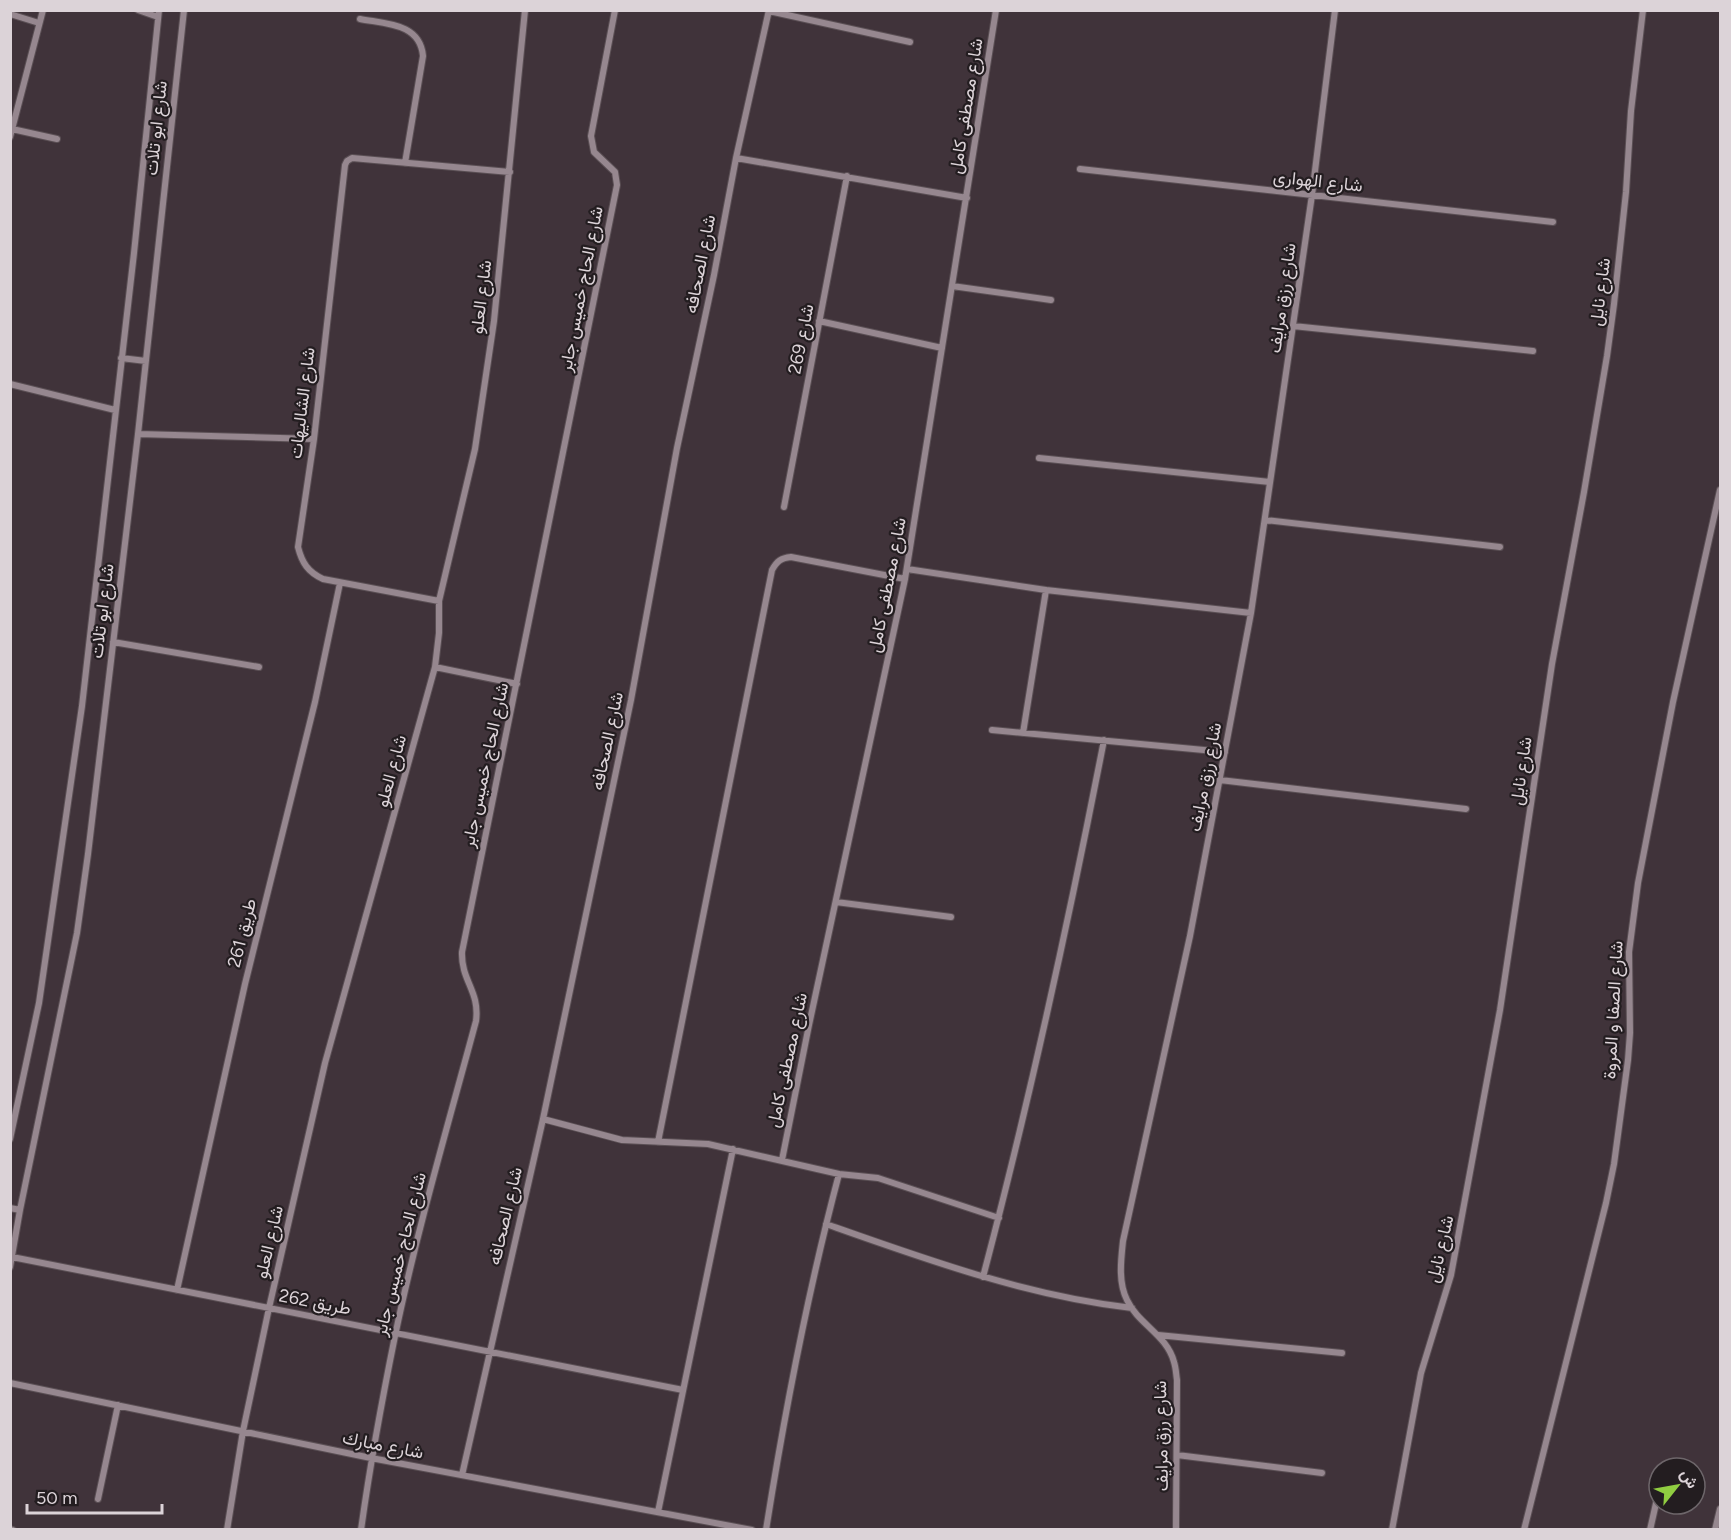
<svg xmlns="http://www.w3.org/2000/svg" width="1731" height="1540" viewBox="0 0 1731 1540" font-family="Figtree,Vazirmatn,sans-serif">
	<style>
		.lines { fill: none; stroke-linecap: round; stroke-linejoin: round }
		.street-casing { stroke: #5a4f54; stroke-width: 8 }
		.street { stroke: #96878f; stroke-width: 6 }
		.labels { text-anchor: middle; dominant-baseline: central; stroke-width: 4.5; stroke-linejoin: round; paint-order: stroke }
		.street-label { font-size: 18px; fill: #dcd3d8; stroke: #231d20 }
	</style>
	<rect width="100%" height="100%" fill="#40333a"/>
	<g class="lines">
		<defs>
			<path id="street" d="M138,10L158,17
				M769,11L910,42
				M10,14L39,23
				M360,19C386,24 420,23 423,56L405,163
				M12,129L57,139
				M10,137L43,10
				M736,158L967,198
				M1080,169L1553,222
				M952,286L1051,300
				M819,321L942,348
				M1293,326L1533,351
				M121,358L146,361
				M10,384L115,410
				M138,434L314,439
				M1039,458L1270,482
				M784,507L847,176
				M1265,520L1500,547
				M907,569L1046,590L1251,613
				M439,601L323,579C308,572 302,563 298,547L314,439L345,165L347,161L352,158L510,172
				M113,642L259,667
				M435,667L517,684
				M992,730L1225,752
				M1023,733L1046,590
				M1220,780L1466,809
				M836,902L951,917
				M543,1119L622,1140L708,1144L839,1174L878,1178L999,1218
				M10,1139L39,1003L82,706L134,253L159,10
				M658,1142L772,570C777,561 781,558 791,557L905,579
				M782,1160L809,1025L905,579L996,10
				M10,1208L20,1210
				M826,1224C925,1259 1027,1296 1132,1308
				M12,1257L683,1390
				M10,1267L20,1210L77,933L88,854L138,434L184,10
				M983,1277C1030,1099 1069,920 1104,740
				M177,1290L245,984L315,702L340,583
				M1158,1335L1342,1353
				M10,1383L371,1458L752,1530
				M1177,1455L1322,1473
				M462,1475L543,1119L631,700L677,448L714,275L736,158L769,10
				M98,1499L118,1405
				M658,1512L733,1149
				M10,1529L13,1530
				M227,1530L243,1431L269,1308L325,1063L435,667L439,633V601L475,449L494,321L525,10
				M361,1530C370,1465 382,1400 395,1336C417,1230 448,1125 476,1021C480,991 461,981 462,952L617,185L615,172L594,152L591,136L615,10
				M766,1530C785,1410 808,1291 839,1174
				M1176,1530L1177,1380C1176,1374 1176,1368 1174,1362C1167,1335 1138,1324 1127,1300C1118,1282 1121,1260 1123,1241L1190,936L1251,613L1312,195L1335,10
				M1392,1530L1421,1373L1451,1275L1500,1010L1552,664L1584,492L1607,356L1614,304L1626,192L1631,111L1643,10
				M1524,1530L1606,1203L1614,1164L1628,1060L1630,1033L1629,952L1638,883L1673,702L1720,490
				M1650,1530L1659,1490
				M1715,1530L1720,1509"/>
		</defs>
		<use href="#street" class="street-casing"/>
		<use href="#street" class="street"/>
	</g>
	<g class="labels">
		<g class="street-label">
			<text transform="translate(966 106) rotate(-81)">شارع مصطفى كامل</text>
			<text transform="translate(156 128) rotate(-84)">شارع ابو تلات</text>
			<text transform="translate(1318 181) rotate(6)">شارع الهوارى</text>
			<text transform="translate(700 264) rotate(-79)">شارع الصحافه</text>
			<text transform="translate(581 289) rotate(-79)">شارع الحاج خميس جابر</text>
			<text transform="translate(1600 292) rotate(-83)">شارع نايل</text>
			<text transform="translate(481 297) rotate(-83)">شارع العلو</text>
			<text transform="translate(1282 298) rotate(-82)">شارع رزق مرايف</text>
			<text transform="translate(801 339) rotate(-79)">شارع 269</text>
			<text transform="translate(302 403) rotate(-83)">شارع الشاليهات</text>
			<text transform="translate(887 585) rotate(-79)">شارع مصطفى كامل</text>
			<text transform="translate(102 611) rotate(-83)">شارع ابو تلات</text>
			<text transform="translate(607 741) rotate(-78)">شارع الصحافه</text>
			<text transform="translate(485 765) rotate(-78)">شارع الحاج خميس جابر</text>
			<text transform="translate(391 771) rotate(-75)">شارع العلو</text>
			<text transform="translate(1521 771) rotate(-82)">شارع نايل</text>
			<text transform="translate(1205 777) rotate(-79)">شارع رزق مرايف</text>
			<text transform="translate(242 933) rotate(-76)">طريق 261</text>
			<text transform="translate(1613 1010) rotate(-87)">شارع الصفا و المروة</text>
			<text transform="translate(787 1060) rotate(-78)">شارع مصطفى كامل</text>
			<text transform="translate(505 1216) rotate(-77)">شارع الصحافه</text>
			<text transform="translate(269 1242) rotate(-77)">شارع العلو</text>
			<text transform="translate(1440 1249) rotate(-77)">شارع نايل</text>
			<text transform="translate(400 1254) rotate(-76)">شارع الحاج خميس جابر</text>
			<text transform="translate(315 1302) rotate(11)">طريق 262</text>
			<text transform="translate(1161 1436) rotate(-91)">شارع رزق مرايف</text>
			<text transform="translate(383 1445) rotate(11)">شارع مبارك</text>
		</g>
	</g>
	<rect width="1731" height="1540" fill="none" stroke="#dcd3d8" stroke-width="24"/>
	<g transform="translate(1677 1486) rotate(59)"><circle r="28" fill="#231d20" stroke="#6d666a" stroke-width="1.5"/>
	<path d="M0-4.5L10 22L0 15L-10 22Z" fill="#90cd41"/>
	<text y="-9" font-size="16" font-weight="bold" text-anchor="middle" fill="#dcd3d8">ش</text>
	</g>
	<path d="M27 1504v9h135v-9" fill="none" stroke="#dcd3d8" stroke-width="3"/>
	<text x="36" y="1504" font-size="18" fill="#dcd3d8" stroke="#231d20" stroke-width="4.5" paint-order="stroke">50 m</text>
</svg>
